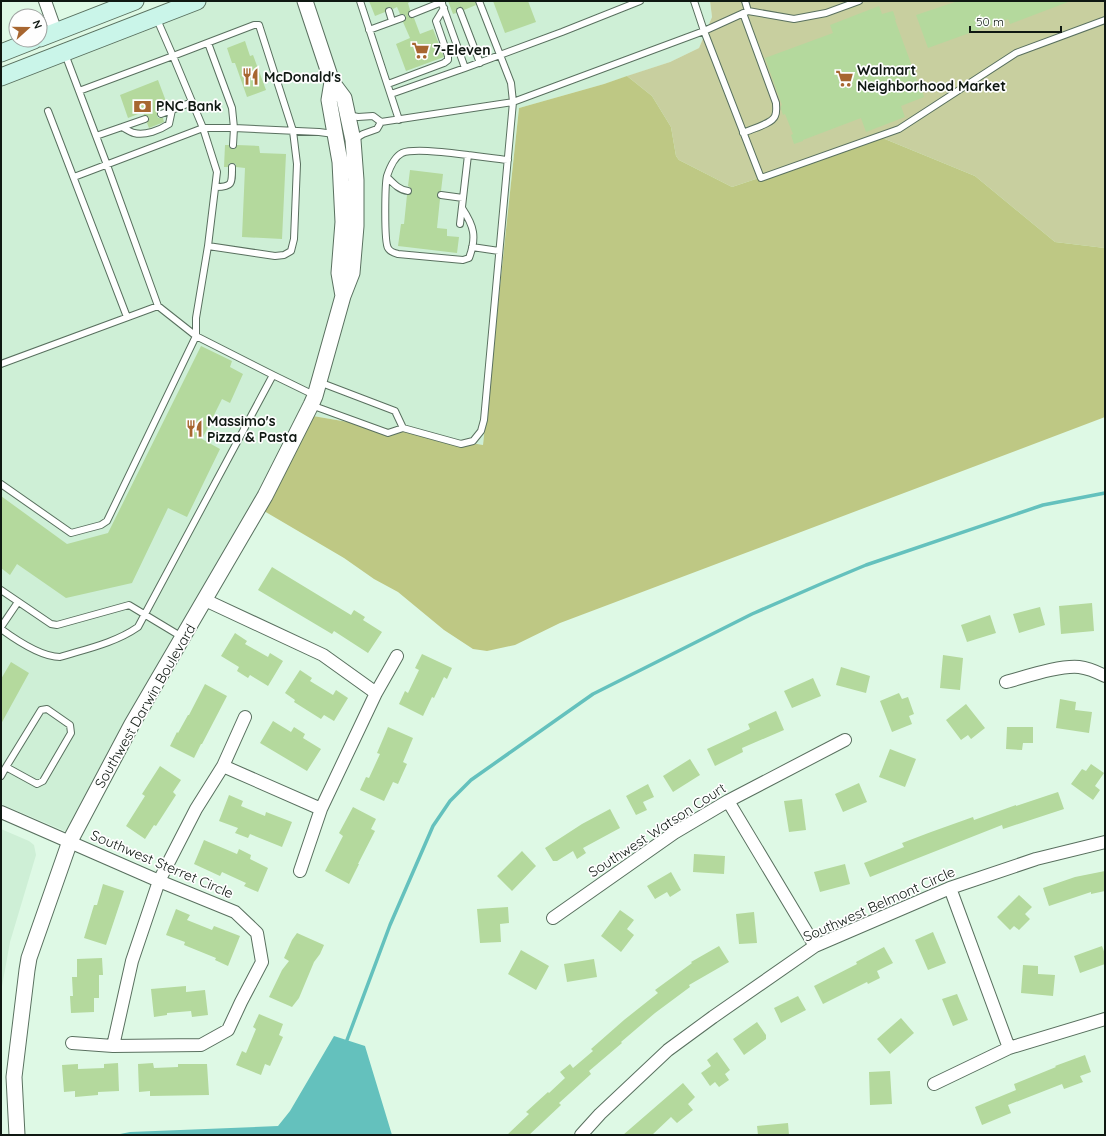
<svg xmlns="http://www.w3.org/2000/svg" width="1106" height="1136" viewBox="0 0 1106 1136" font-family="Quicksand,sans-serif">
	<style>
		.built { fill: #ceefd6 }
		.green { fill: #c8cf9f }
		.forest { fill: #bec884 }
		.water { fill: #64c1bd }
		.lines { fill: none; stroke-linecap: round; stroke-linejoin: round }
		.stream { stroke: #64c1bd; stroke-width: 3.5 }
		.building { fill: #b4d99d }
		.service-casing { stroke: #59705f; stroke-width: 8 }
		.minor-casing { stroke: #59705f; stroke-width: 14 }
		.tertiary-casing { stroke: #59705f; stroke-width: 17 }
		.secondary-casing { stroke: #59705f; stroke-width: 19 }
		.service { stroke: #fff; stroke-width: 6 }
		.minor { stroke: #fff; stroke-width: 12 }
		.tertiary { stroke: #fff; stroke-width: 15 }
		.secondary { stroke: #caf5e9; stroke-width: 17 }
		.labels { text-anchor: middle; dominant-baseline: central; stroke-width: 3.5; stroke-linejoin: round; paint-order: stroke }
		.poi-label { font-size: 14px; font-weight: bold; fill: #0f1812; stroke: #fefefe; text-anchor: start }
		.street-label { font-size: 14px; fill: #0f1812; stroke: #fefefe }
	</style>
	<rect width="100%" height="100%" fill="#def9e5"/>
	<path class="built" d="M186,1H298L323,80L322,81L324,84L333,163L336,222V296L309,394L259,494L67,832L1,804V73Z
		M313,1H710L712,17L699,48L670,62L604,84L519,108L483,445L313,416L348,301H350V296L363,226L339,80V76H337Z
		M1,829L29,841L34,845L36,855L10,942L1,992Z"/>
	<path class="green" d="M710,1H1105V248L1055,242L975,176L880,137L732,187L679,160L676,156L671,127L652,96L627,76L670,62L699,48L712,17Z"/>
	<path class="forest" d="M627,76L652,96L671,127L676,156L679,160L732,187L880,137L975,176L1055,242L1105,248V417L560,623L515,645L487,651L473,649L444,630L398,592L374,579L344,558L264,511L313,416L483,445L519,108L604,84Z"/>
	<path class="water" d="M334,1036L365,1046L392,1135H115L130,1132L278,1126L290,1111Z"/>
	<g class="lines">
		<path class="stream" d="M347,1040L390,925L433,826L450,801L471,780L593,694L752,614L823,583L866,565L1043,505L1105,493"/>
	</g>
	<path class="building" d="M369,1H412L408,3L410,10L408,13V16L411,18H414L420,34L433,29L444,57L406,71L396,44L410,38L403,22L406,19V16L403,14H400L397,7L393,9L390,7L386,8L385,12L375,16Z
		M448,1H475L476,5L464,10L462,7H458L456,10V13L453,14Z
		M493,1H528L536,22L505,33Z
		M958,1H1068V2L1010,24L1008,19L928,48L916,15Z
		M879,6L882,14L893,11L896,20H895L920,88H921L924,97L901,106L905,117L866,132L861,118L803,140V141L794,144L791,135L793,134L785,114L783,115L781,109V106L782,105L765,58L833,33L830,25Z
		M245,41L250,56L253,55L266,90L247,97L235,63H232L227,48Z
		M158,80L167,104L159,107V110L157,111V115L158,118H163L164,122L149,128L147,123L149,120V117L144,115L143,112L128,118L120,95Z
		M225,145H229V147L232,149H235L237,145L259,146L260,153L286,154L282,239L242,237L245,168L236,167V164L232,163H229L228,167H224Z
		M410,170L443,174L441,191L438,192L437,195L438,198L440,199L437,228L447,229V236L459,237L457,253L398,246L401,224H404L407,195L411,194L412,191L411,188L408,186Z
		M201,346L232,361L230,367L243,374L230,403L222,399L202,439L220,449L187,517L168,508L132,583L66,598L17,564L10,575L1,568V496L67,544L108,533Z
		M272,567L351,615L354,610L365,617L363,620L382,632L368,653L334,631L332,634L258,590Z
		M1092,603L1094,631L1061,634L1059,606Z
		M1040,607L1045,625L1019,633L1013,614Z
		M990,615L996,633L967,642L961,625Z
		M235,633L247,641L245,644L268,657L270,653L283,661L268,686L250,675L248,678L237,671L239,667L221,656Z
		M422,654L452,668L447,679L444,677L434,698L432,697L423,716L399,704L405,691L408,693L419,670L415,668Z
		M943,655L963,658L960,690L940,688Z
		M11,662L29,673L1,724V679Z
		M841,667L870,676L866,693L836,685Z
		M300,670L312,678L310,681L333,695L336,690L348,698L334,721L324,715L321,719L294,702L295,700L285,693Z
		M813,678L821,696L792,708L784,691Z
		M205,684L227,696L202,744H201L194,758L170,746L177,732L178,733L188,715H189Z
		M899,693L902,699L908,697L914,714L909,716L912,724L892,732L880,701Z
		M1060,699L1076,702L1075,710L1092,712L1089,733L1056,728Z
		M966,704L985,728L971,739L968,735L961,740L946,720Z
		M776,711L784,730L742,748L743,752L715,766L707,749L750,729L748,724Z
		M273,721L291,732L294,727L305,734L303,738L321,749L307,771L260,743Z
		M388,727L413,738L403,762L407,764L398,784L393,782L384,801L360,790L366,777L369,778L380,754L377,753Z
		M1007,727H1033V743H1023L1022,750L1006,749Z
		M890,749L916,759L905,787L879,777Z
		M690,759L700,775L673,792L663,776Z
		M1091,764L1104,773L1095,786L1100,790L1093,800L1071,784L1082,769L1086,771Z
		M160,766L181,780L173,792L176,795L156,826L154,825L145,839L126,826L145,796L142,794Z
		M859,783L867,802L843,812L835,794Z
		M648,784L654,797L643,802L647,810L636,815L626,796Z
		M1058,792L1064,809L1003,829L1002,825L870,877L864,863L904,847L902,843L931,832L973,817L974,820L1016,805V806Z
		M229,795L243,801L241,806L265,816L266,812L292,822L282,847L250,834L248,838L235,833L238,828L219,821Z
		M802,799L806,830L789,832L784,801Z
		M353,807L376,819L371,829L375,831L358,864H359L349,884L325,871L343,836L339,833Z
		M610,809L620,828L583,848L586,853L577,859L573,851L557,861H553L545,848L582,824Z
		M204,840L237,854L239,849L251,855L250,859L268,868L258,892L244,886L246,883L222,872L220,876L194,864Z
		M522,851L536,866L512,891L497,876Z
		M694,854L725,856L724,874L693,872Z
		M845,864L850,884L820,892L814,872Z
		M1105,871V891L1091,894V892L1049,906L1043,888L1075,877Z
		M671,872L681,890L670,897L667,892L655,899L647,886Z
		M103,884L124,891L106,945L84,938L94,905H97Z
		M1019,895L1032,907L1025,914L1030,919L1019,930L1014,926L1010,930L997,917Z
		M508,907L509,923L500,924L501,942L480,943L477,909Z
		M176,909L190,915L187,920L212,930L214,926L240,936L228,966L215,960L216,958L184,945L185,942L166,935Z
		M620,910L634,920L627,929L634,935L621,952L601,936Z
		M754,912L757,943L739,944L736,914Z
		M933,932L946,963L928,970L915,940Z
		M297,933L324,945L320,954L314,962L299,998L292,1007L269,997L282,970L289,961L284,958L292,940Z
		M719,946L729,962L689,985L690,987L655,1013L621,1042L622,1043L589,1071L591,1074L559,1103L561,1105L529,1135H507L529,1114L526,1112L548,1092L549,1093L565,1078L560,1072L570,1064L573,1068L593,1051L591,1049L624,1020L658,993L655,990L692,963L691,962Z
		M1102,946L1105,954V964L1080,973L1074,956Z
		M884,947L893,963L877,971L880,978L868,984L867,982L823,1004L814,986L857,964L856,962Z
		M521,950L549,966L536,990L508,974Z
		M102,958L103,975H99V998H94V1012L71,1013L70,996H73L72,977H77V959Z
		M594,959L597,977L567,982L564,964Z
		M1023,965L1038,966V974L1055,975L1053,996L1021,993Z
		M186,986V992L205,990L208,1015L192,1017L191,1011L167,1013V1015L154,1017L151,989Z
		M957,994L968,1020L953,1026L942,999Z
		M798,996L806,1010L781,1023L774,1008Z
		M259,1014L283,1024L279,1035L283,1037L270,1066L265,1064L261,1075L236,1065L242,1051L246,1053L256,1029L253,1027Z
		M901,1018L914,1033L890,1054L877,1039Z
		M757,1022L766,1035V1039L744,1055L733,1039Z
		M717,1052L730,1070L725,1074L729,1080L719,1087L715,1082L710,1086L701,1073L711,1066L707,1060Z
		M1085,1055L1091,1072L1080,1076L1083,1082L1064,1089L1062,1084L1008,1105L1011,1113L982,1125L975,1107L1016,1090L1014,1084L1056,1067L1055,1066Z
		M118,1063L119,1091L98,1092V1095L75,1097V1091L64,1092L62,1065L78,1064V1069L104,1068V1064Z
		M153,1063L154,1068L178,1067V1064H207L209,1095L150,1096V1091L139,1092L138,1064Z
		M890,1071L892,1104L870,1105L869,1072Z
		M683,1083L695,1097L688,1104L693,1110L677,1123L671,1117L652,1135H623Z
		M788,1123L789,1135H758L757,1126Z"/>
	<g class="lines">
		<defs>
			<path id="service" d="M360,1L399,120
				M441,1L465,68L562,32L640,1
				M745,1L748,11
				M859,1L826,13L794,19L748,11L704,31L761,178L899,129L1016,53L1105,20
				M389,11L392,21
				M460,11L480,63
				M743,13L776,103C776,108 777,112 775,116C772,124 751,129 743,133
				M412,14L442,2
				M156,17L173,56L254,25H259L293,131L297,164L294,239L291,251L284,255L275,256L208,246
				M369,30L402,18
				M208,43L232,108L234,128L233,145
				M65,54L107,165L158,306L196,336L273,375L314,395
				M388,84L444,63L448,60V56L436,21L444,8
				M391,94L465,68
				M48,111L127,317
				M161,114L172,110
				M348,115L358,117L373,116L381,122L513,102L704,31L694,1
				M122,127L145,119
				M96,136L122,127C126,129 130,132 134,133C145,136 160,130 169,124L172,110L192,102
				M353,140L363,134L377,129L381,122
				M74,177L203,128H234L319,132L334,134
				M387,177C393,183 399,190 408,191
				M216,187C233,187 232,183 232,167
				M441,195L463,198
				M462,208C474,226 477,237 469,258L463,260L398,254C394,253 390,252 388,248C384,241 385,184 387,176C390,167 394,157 402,153C418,146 486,158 508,160
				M460,224L468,155
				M472,247L499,251
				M1,364L158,306
				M319,382L395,411L403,428
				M311,405L388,433L403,428L461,444L473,441L481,431L484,420L513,102L511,83L479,1
				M1,484L71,533L101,525L107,521L196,336V318L208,246L217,172L203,128L173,56L79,91
				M1,590L51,624L57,625L129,605L182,637
				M1,627L18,602
				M1,629C16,640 41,657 60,657C86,649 115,643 138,627L273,375
				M1,776L6,767L41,710L47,709L70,725L71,733L43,781L37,784L6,767"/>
			<path id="minor" d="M45,1L56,32
				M205,600L323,655L376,693
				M1006,682C1025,677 1060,665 1079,667C1088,668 1097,672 1105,676
				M223,766L321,809
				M728,801L815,946
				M1,812L159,881L235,912L257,933L262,962L241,1002L228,1030L201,1045L113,1046L72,1043
				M300,871L321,809L376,693L397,656
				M950,888L1009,1048
				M553,918L674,833L728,801L845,740
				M113,1046L132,961L159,881L196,809L223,766L245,717
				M934,1084L1009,1048L1105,1019
				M581,1135L600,1114L668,1050L713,1017L815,946L950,888L1036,859L1105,842"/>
			<path id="tertiary" d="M332,82L329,100L340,162L343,222L339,273L343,296
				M17,1135L14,1077L27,970L29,958L70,841L132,724L265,496L311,405L315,396L343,296L352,273L356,226V180L353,140L344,98L332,82L305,1"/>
			<path id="secondary" d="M40,38L135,1
				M1,53L34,40
				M1,77L197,1"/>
		</defs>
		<use href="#service" class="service-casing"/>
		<use href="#minor" class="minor-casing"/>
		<use href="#tertiary" class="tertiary-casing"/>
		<use href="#secondary" class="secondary-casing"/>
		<use href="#service" class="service"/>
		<use href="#minor" class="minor"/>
		<use href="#tertiary" class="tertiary"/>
		<use href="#secondary" class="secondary"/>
	</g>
	<defs>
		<symbol id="supermarket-bare" viewBox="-9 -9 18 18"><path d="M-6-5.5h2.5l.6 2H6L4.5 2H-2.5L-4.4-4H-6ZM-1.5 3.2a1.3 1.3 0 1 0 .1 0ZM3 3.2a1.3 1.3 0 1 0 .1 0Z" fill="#a76630" stroke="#fefefe" stroke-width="2.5" paint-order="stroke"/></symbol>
		<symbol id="restaurant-bare" viewBox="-9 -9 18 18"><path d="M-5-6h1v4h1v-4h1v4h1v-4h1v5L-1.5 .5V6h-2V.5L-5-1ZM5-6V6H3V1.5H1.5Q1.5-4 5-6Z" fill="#a76630" stroke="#fefefe" stroke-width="2.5" paint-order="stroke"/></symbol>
		<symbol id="bank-bare" viewBox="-9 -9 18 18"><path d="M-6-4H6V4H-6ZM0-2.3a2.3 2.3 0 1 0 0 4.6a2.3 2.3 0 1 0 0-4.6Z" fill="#a76630" stroke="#fefefe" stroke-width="2.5" paint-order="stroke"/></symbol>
	</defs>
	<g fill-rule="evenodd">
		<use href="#supermarket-bare" x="408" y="38" width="25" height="25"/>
		<use href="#restaurant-bare" x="238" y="64" width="25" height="25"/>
		<use href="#supermarket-bare" x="832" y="66" width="25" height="25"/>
		<use href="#bank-bare" x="130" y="94" width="25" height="25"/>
		<use href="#restaurant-bare" x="182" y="416" width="25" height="25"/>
	</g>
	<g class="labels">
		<g class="poi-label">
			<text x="433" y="50">7-Eleven</text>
			<text x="857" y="70">Walmart<tspan x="857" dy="16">Neighborhood Market</tspan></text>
			<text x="264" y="77">McDonald's</text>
			<text x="156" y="106">PNC Bank</text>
			<text x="207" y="421">Massimo's<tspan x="207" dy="16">Pizza &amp; Pasta</tspan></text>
		</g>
		<g class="street-label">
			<text transform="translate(145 706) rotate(-60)">Southwest Darwin Boulevard</text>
			<text transform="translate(657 830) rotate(-33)">Southwest Watson Court</text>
			<text transform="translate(162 864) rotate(23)">Southwest Sterret Circle</text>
			<text transform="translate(879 904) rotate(-24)">Southwest Belmont Circle</text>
		</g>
	</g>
	<rect width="1106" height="1136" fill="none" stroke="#0f1812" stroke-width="4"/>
	<g transform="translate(28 28) rotate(69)"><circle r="19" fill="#fefefe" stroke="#9ea2a0"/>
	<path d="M0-3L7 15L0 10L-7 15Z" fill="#a76630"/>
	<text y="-6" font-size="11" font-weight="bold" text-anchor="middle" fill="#0f1812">N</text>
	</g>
	<path d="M970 26v6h91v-6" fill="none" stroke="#0f1812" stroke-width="2"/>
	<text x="976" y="26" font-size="12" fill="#0f1812" stroke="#fefefe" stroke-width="3" paint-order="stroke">50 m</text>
</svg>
